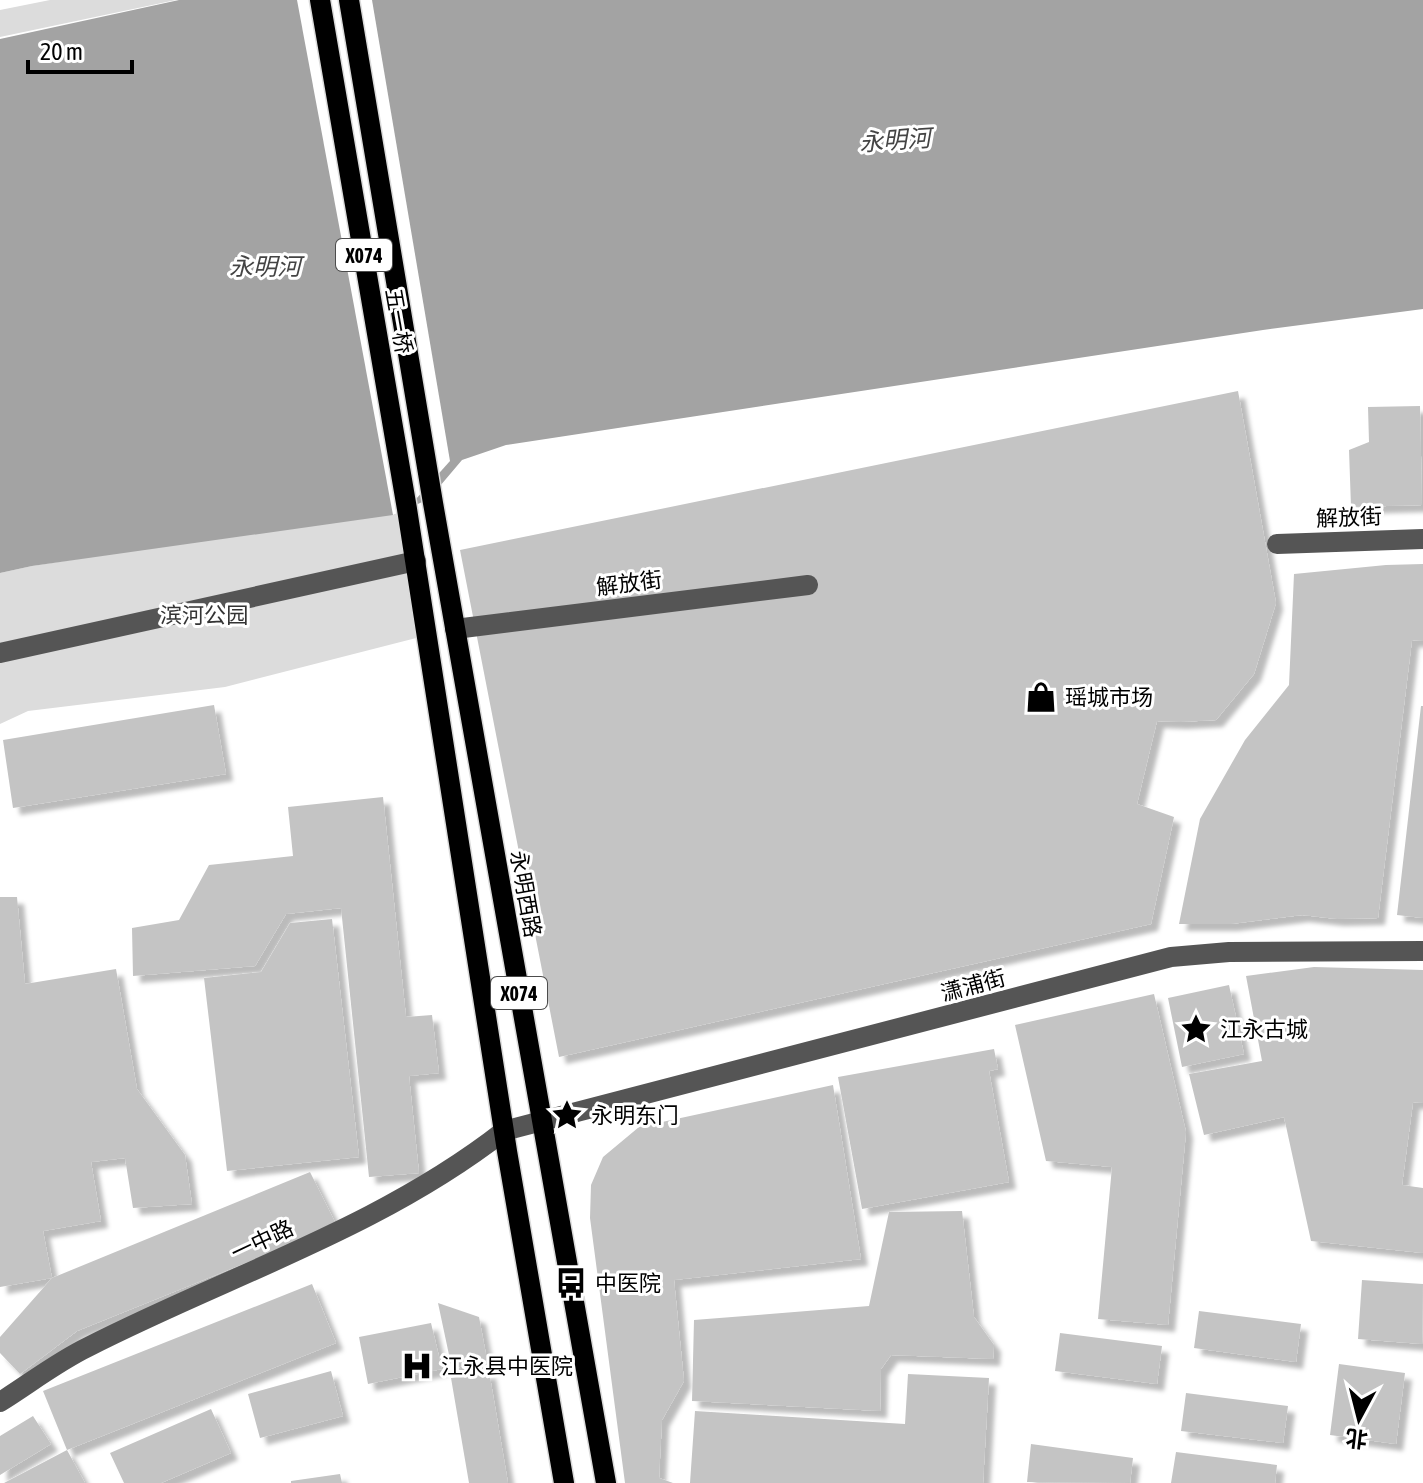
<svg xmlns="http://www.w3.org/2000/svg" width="1423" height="1483" viewBox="0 0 1423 1483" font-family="'Asap Condensed','Noto Sans SC',sans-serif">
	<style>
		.green { fill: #dcdcdc }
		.water { fill: #a3a3a3 }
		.pier { fill: #fff }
		.building { fill: #c4c4c4; filter: url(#shadow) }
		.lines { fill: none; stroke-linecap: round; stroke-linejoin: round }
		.major-casing { stroke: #dbdbdb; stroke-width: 23 }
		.minor { stroke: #555; stroke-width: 20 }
		.major { stroke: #000; stroke-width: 20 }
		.labels { text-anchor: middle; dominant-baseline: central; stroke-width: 6; stroke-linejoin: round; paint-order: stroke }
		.shield { fill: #fff; stroke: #4c4c4c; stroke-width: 2 }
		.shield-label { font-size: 20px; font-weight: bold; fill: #000 }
		.street-label { font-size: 22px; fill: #000; stroke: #fff }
		.park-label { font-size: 22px; fill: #333; stroke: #fff }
		.poi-label { font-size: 22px; fill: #000; stroke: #fff; text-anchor: start }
		.water-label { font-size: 24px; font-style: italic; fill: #444; stroke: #fff }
	</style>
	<defs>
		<filter id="shadow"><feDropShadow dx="7" dy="7" stdDeviation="2" flood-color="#0004"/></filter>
	</defs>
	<rect width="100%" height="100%" fill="#fff"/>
	<path class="green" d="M50,0H176L0,37V10Z
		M406,508L424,636L225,687L28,711L0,724V573L32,566Z"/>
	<path class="water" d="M179,0H1423V309L1263,330L506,445L462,460L429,499L393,515L32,566L0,573V39Z"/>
	<path class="pier" d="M297,0H372L450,461L407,509L393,515Z"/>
	<path class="building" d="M1238,391L1276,603L1254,674L1216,720L1180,722L1157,721L1137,804L1174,817L1151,924L559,1057L460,550Z
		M1420,406L1422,505L1351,507L1349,450L1369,442L1368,407Z
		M1423,564V641L1412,640L1378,918L1337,919L1302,915L1231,924H1179L1200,819L1245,740L1289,685L1294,574L1386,565Z
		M214,705L226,774L13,808L3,740Z
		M1421,706H1423V918L1397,915Z
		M383,797L406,1017L432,1015L439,1073L409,1076L419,1173L369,1177L341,908L286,914L255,966L133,976L132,928L179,920L209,865L293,856L288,807Z
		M0,897H17L25,984L116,969L137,1089L185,1155L192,1204L133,1208L125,1158L91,1162L101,1221L43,1231L52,1278L310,1172L337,1226L77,1331L20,1374L0,1353V1337L52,1278L0,1287Z
		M332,919L359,1157L227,1171L204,978L261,972L290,923Z
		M1314,967L1423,970V1103L1413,1102L1402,1185L1423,1188V1253L1311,1241L1284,1117L1204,1135L1189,1074L1262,1061L1246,976Z
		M1229,985L1244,1054L1182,1067L1168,998Z
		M1154,994L1186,1132L1168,1325L1098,1319L1112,1167L1046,1161L1015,1025Z
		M994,1049L998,1069L989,1071L1009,1182L862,1209L838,1077Z
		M833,1085L861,1259L674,1280L684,1381L662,1420L659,1478L673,1483H625L590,1218L591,1185L603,1157L639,1127Z
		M962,1211L974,1317L994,1345L993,1359L891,1355L881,1369L880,1411L692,1401L694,1320L869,1306L889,1212Z
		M1362,1280L1423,1284L1422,1344L1358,1339Z
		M312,1284L336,1343L67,1450L43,1391Z
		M438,1303L479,1317L487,1360L452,1369Z
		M1199,1311L1301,1324L1296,1362L1194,1348Z
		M431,1323L442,1369L368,1384L359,1337Z
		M1060,1333L1162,1346L1157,1384L1055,1371Z
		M1339,1364L1405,1373L1396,1444L1330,1435Z
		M331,1371L343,1416L260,1438L248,1394Z
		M489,1371L508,1483H469L451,1378Z
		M908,1374L989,1378L983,1483H690L695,1411L905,1424Z
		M1186,1393L1288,1406L1283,1443L1181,1431Z
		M211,1409L231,1453L161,1483H124L110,1453Z
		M33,1416L51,1444L0,1475V1436Z
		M1031,1444L1133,1458L1130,1483L1027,1482Z
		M67,1450L85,1483H4Z
		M1176,1452L1277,1465L1275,1483H1171Z
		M340,1474L342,1483H291V1481Z"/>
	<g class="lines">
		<defs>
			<path id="major" d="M320,0L407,509L507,1151L564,1483
				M349,0L433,503L606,1483"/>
		</defs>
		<use href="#major" class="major-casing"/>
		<path class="minor" d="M1277,544L1423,539
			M455,629L808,585
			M0,653L416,561
			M0,1402C29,1384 57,1362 88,1347C227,1276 380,1228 504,1131L1171,957L1229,952L1423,951"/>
		<use href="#major" class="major"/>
	</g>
	<defs>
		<symbol id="shop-bare" viewBox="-9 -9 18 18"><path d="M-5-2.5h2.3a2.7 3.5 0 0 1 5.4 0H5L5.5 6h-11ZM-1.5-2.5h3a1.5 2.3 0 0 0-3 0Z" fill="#000" stroke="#fff" stroke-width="2.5" paint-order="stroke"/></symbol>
		<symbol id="sight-bare" viewBox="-9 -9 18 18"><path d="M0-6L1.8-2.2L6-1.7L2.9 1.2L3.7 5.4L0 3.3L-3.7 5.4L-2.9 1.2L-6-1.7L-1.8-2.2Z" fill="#000" stroke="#fff" stroke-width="2.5" paint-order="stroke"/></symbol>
		<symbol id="bus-bare" viewBox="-9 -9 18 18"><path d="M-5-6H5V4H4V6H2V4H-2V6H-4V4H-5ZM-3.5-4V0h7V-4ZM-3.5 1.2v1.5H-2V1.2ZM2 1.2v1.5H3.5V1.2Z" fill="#000" stroke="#fff" stroke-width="2.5" paint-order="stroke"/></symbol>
		<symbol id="hospital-bare" viewBox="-9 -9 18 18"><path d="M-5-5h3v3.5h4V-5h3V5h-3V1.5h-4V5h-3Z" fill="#000" stroke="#fff" stroke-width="2.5" paint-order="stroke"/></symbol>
	</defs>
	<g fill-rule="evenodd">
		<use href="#shop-bare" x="1019" y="675" width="44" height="44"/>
		<use href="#sight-bare" x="1174" y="1007" width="44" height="44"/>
		<use href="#sight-bare" x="545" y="1093" width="44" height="44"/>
		<use href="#bus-bare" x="549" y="1261" width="44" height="44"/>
		<use href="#hospital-bare" x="395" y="1344" width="44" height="44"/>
	</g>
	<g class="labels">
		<g class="shield">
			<rect x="336" y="239" width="56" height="32" rx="6"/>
			<rect x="491" y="977" width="56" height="32" rx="6"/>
		</g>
		<g class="shield-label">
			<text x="364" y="255">X074</text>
			<text x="519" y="993">X074</text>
		</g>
		<g class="street-label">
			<text transform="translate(399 321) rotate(80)">五一桥</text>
			<text transform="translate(1349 517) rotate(-2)">解放街</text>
			<text transform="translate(629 583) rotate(-7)">解放街</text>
			<text transform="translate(526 894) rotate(80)">永明西路</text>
			<text transform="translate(973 985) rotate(-15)">潇浦街</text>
			<text transform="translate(262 1240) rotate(-25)">一中路</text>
		</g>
		<g class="park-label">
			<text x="204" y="615">滨河公园</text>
		</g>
		<g class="poi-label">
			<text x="1065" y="697">瑶城市场</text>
			<text x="1220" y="1029">江永古城</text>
			<text x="591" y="1115">永明东门</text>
			<text x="595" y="1283">中医院</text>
			<text x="441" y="1366">江永县中医院</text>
		</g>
		<g class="water-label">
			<text transform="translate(895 140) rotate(-4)">永明河</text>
			<text x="265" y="266">永明河</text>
		</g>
	</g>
	<g transform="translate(1359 1419) rotate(187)" stroke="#ffffff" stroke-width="6" paint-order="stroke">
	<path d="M0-6L14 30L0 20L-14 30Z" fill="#000000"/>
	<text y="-12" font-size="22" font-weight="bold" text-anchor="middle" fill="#000000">北</text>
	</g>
	<path d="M28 60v12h104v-12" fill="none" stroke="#000000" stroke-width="4"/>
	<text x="40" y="60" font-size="24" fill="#000000" stroke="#ffffff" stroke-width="6" paint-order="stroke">20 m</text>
</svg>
